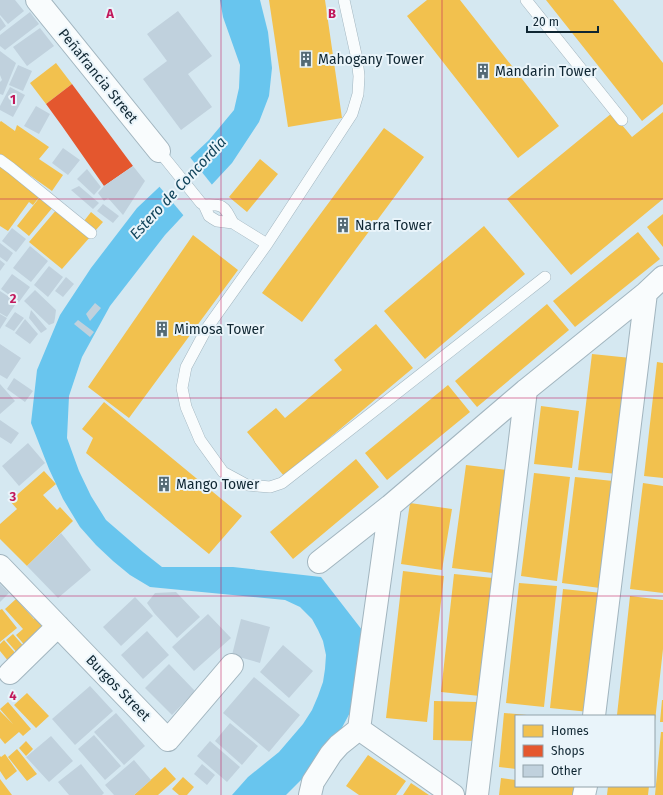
<svg xmlns="http://www.w3.org/2000/svg" width="663" height="795" viewBox="0 0 663 795" font-family="'Fira Sans',sans-serif">
	<style>
		.water { fill: #68c5ee }
		.pier { fill: #d5e8f1 }
		.homes { fill: #f2c14e }
		.shops { fill: #e4572e }
		.building { fill: #c0d1dd }
		.lines { fill: none; stroke-linecap: round; stroke-linejoin: round }
		.lane-casing { stroke: #a2b5bf; stroke-width: 12 }
		.street-casing { stroke: #a2b5bf; stroke-width: 24 }
		.lane { stroke: #f9fcfd; stroke-width: 11 }
		.street { stroke: #f9fcfd; stroke-width: 22 }
		.grid { fill: none; stroke: #c2185b; stroke-width: 1; stroke-opacity: 0.55 }
		.labels { text-anchor: middle; dominant-baseline: central; stroke-width: 4; stroke-linejoin: round; paint-order: stroke }
		.poi-label { font-size: 14px; fill: #0f2632; stroke: #e9f4fa; text-anchor: start }
		.street-label { font-size: 14px; fill: #0f2632; stroke: #e9f4fa }
		.water-label { font-size: 15px; font-style: italic; fill: #11445b; stroke: #e9f4fa }
		.grid-label { font-size: 13px; text-anchor: middle; font-weight: bold; fill: #c2185b; stroke: #e9f4fa; stroke-width: 4; stroke-linejoin: round; paint-order: stroke }
	</style>
	<rect width="100%" height="100%" fill="#d5e8f1"/>
	<path class="water" d="M220,0H260L268,32L272,68L269,96L259,122L232,163L165,235L110,306L82,357L69,396L67,438L79,471L91,496L106,520L143,552L162,567H233L321,577L369,639L362,690L329,752L286,795H232L248,777L279,752L303,724L312,710L318,696L323,682L325,669L326,655L323,641L318,630L312,619L300,607L285,600L150,587L130,575L113,561L96,545L80,527L63,499L49,469L31,423L37,370L60,315L91,268L137,208L209,140L234,110L239,88L240,65L223,17Z"/>
	<path class="pier" d="M189,156L213,186L184,216L158,185Z"/>
	<path class="homes" d="M269,0H325L342,118L288,127Z
		M427,0H460L559,126L518,158L407,16Z
		M546,0H613L663,63V104L642,121Z
		M56,63L72,84L46,104L30,83Z
		M663,112V199L571,275L507,199L612,113L632,137Z
		M1,121L15,131L17,125L49,147L39,159L63,175L52,191L0,154V122Z
		M384,128L424,157L302,322L262,293Z
		M260,159L278,174L247,212L229,197Z
		M0,165L40,196L33,205L29,202L8,231L0,226Z
		M40,197L53,207L29,236L17,226Z
		M57,209L90,237L62,269L29,242Z
		M91,212L103,222L95,231L84,221Z
		M663,214V247L647,227Z
		M484,226L525,274L425,359L384,311Z
		M638,232L660,259L575,327L553,301Z
		M193,235L238,270L129,418L88,387Z
		M547,304L569,330L477,407L455,381Z
		M376,324L413,368L284,476L247,432L276,408L285,418L342,370L334,360Z
		M592,354L631,358L617,474L578,470Z
		M657,362L663,363V478L644,476Z
		M448,385L470,412L387,480L365,453Z
		M104,402L242,516L209,554L86,453L93,438L82,429Z
		M541,406L579,411L572,468L534,464Z
		M356,459L379,487L293,559L270,532Z
		M466,465L507,470L493,573L452,568Z
		M44,471L56,484L43,495L57,510L60,507L73,521L27,566L0,539V524L17,509L10,501Z
		M534,473L570,477L557,581L521,576Z
		M575,477L613,481L600,588L562,583Z
		M643,483L663,486V593L630,589Z
		M410,503L452,509L442,570L401,564Z
		M403,571L444,576L427,722L386,718Z
		M454,574L493,578L480,696L441,692Z
		M519,583L557,586L544,707L506,703Z
		M563,589L602,593L589,712L550,708Z
		M630,596L663,600V649L655,721H654V716L617,715Z
		M16,599L34,619L42,612L53,626L27,648L16,635L23,629L5,609Z
		M2,609L17,628L0,642V610Z
		M13,634L26,649L19,655L6,640Z
		M4,640L17,655L9,662L0,651V644Z
		M27,693L49,716L36,728L14,705Z
		M662,700H663V722H660Z
		M434,701L478,702L477,741L433,740Z
		M8,702L31,729L23,736L19,732L5,744L0,738V711L13,724L0,709Z
		M504,713L527,715V716H516V769L499,767Z
		M661,732H663V795H655Z
		M26,741L33,749L26,756L19,748Z
		M17,749L37,774L27,781L8,757Z
		M5,754L17,771L6,780L0,771V756L1,757Z
		M368,755L406,781L396,795H359L346,786Z
		M165,767L176,779L158,795H134Z
		M183,777L194,787L187,795H179L172,789Z
		M501,778L516,780V786H580L579,795H499Z
		M0,779L12,795H0Z
		M411,783L429,795H403Z
		M608,786H649L648,795H607Z"/>
	<path class="shops" d="M72,84L133,166L104,186L62,126L46,104Z"/>
	<path class="building" d="M0,0H15L24,11L8,24L0,15Z
		M178,11L212,56L188,74L212,107L181,130L143,79L167,61L147,34Z
		M30,12L39,24L5,50L0,46V35Z
		M0,17L6,26L0,31Z
		M40,28L54,46L27,66L13,47Z
		M0,51L16,63L3,95L0,94V82L2,80L0,75Z
		M18,65L32,71L23,91L9,85Z
		M10,87L25,95L13,117L0,110V106Z
		M36,106L50,114L39,134L24,126Z
		M63,148L80,160L68,175L52,163Z
		M133,166L145,181L123,215L108,198L104,201L98,193L104,186Z
		M87,169L101,187L94,195L77,179Z
		M79,186L99,203L93,209L71,190Z
		M103,204L119,216L113,223L97,211Z
		M12,228L26,239L16,252L2,241Z
		M0,243L13,253L7,262L0,257Z
		M30,246L48,261L31,282L13,268Z
		M0,260L5,264L0,271Z
		M49,266L63,277L48,297L34,285Z
		M12,274L30,287L19,302L1,289Z
		M66,277L74,284L63,297L55,291Z
		M35,290L56,310L55,318L54,323L49,325L24,301Z
		M0,291L17,302L7,317L0,313Z
		M95,303L101,308L90,321L86,314Z
		M31,310L47,329L41,333L29,318Z
		M15,312L24,318L14,331L5,326Z
		M0,314L7,318L0,329Z
		M25,319L38,334L30,344L15,333Z
		M78,320L94,332L90,337L74,324Z
		M0,344L21,358L7,379L0,375Z
		M14,378L33,391L25,402L7,389Z
		M0,384L15,401L0,414Z
		M0,420L19,433L11,444L0,437Z
		M28,443L45,463L19,486L2,466Z
		M61,533L91,570L58,598L27,566Z
		M0,584L9,593L0,602Z
		M176,592L200,617L177,638L154,613L147,603L155,593Z
		M135,597L153,616L121,646L103,627Z
		M208,614L231,638L194,671L172,647Z
		M241,619L270,627L260,663L232,655Z
		M147,631L169,655L143,679L121,655Z
		M283,645L313,671L289,698L260,672Z
		M169,664L195,691L172,715L145,688Z
		M254,677L300,715L269,752L223,713Z
		M90,686L113,711L75,745L52,719Z
		M116,713L145,746L124,765L94,732Z
		M230,723L258,746L242,765L215,741Z
		M94,735L121,766L105,780L78,749Z
		M51,736L73,761L49,782L26,757Z
		M210,741L240,767L227,782L197,756Z
		M134,760L151,780L134,795H114L105,785Z
		M81,764L104,793L102,795H69L58,782Z
		M202,764L215,775L207,785L194,774Z"/>
	<g class="lines">
		<defs>
			<path id="lane" d="M344,0L357,59L359,76L358,94L352,114L267,244L207,328L186,367L182,388L186,407L200,440L223,472L247,485L270,487L282,483L545,277
				M526,0L622,120
				M159,151L201,203L204,205L209,216L212,218L217,221L233,223L267,244
				M0,160L11,168L91,233
				M204,205C224,204 224,206 233,223"/>
			<path id="street" d="M37,0L159,151
				M319,562L390,506L526,390L646,293L663,277
				M0,566L168,740L232,665
				M10,673L58,626
				M594,716L646,293
				M359,729L453,795
				M310,795L313,782L331,754L339,745L359,729L390,506
				M477,795L526,390
				M584,795L586,786"/>
		</defs>
		<use href="#lane" class="lane-casing"/>
		<use href="#street" class="street-casing"/>
		<use href="#lane" class="lane"/>
		<use href="#street" class="street"/>
	</g>
	<path class="grid" d="M221,0V795M442,0V795M0,199H663M0,398H663M0,596H663"/>
	<defs>
		<symbol id="building-bare" viewBox="-9 -9 18 18"><path d="M-4-6H4V6H1V3H-1V6H-4ZM-2.5-4.3h1.7v1.8h-1.7ZM.8-4.3h1.7v1.8H.8ZM-2.5-1h1.7V.8h-1.7ZM.8-1h1.7V.8H.8Z" fill="#546a75" stroke="#e9f4fa" stroke-width="2.5" paint-order="stroke"/></symbol>
	</defs>
	<g fill-rule="evenodd">
		<use href="#building-bare" x="295" y="48" width="22" height="22"/>
		<use href="#building-bare" x="472" y="60" width="22" height="22"/>
		<use href="#building-bare" x="332" y="214" width="22" height="22"/>
		<use href="#building-bare" x="151" y="318" width="22" height="22"/>
		<use href="#building-bare" x="153" y="473" width="22" height="22"/>
	</g>
	<g class="labels">
		<g class="poi-label">
			<text x="318" y="59">Mahogany Tower</text>
			<text x="495" y="71">Mandarin Tower</text>
			<text x="355" y="225">Narra Tower</text>
			<text x="174" y="329">Mimosa Tower</text>
			<text x="176" y="484">Mango Tower</text>
		</g>
		<g class="street-label">
			<text transform="translate(98 76) rotate(51)">Peñafrancia Street</text>
			<text transform="translate(118 688) rotate(46)">Burgos Street</text>
		</g>
		<g class="water-label">
			<text transform="translate(178 188) rotate(-47)">Estero de Concordia</text>
		</g>
	</g>
	<g class="grid-label">
		<text x="110" y="18">A</text>
		<text x="332" y="18">B</text>
		<text x="13" y="104">1</text>
		<text x="13" y="303">2</text>
		<text x="13" y="501">3</text>
		<text x="13" y="700">4</text>
	</g>
	<rect x="515" y="715" width="140" height="72" fill="#e9f4fa" stroke="#92a2aa"/>
	<rect x="523" y="725" width="20" height="12" fill="#f2c14e" stroke="#92a2aa"/>
	<text x="551" y="735" font-size="12" fill="#0f2632">Homes</text>
	<rect x="523" y="745" width="20" height="12" fill="#e4572e" stroke="#92a2aa"/>
	<text x="551" y="755" font-size="12" fill="#0f2632">Shops</text>
	<rect x="523" y="765" width="20" height="12" fill="#c0d1dd" stroke="#92a2aa"/>
	<text x="551" y="775" font-size="12" fill="#0f2632">Other</text>
	<path d="M527 26v6h71v-6" fill="none" stroke="#0f2632" stroke-width="2"/>
	<text x="533" y="26" font-size="12" fill="#0f2632" stroke="#e9f4fa" stroke-width="3" paint-order="stroke">20 m</text>
</svg>
